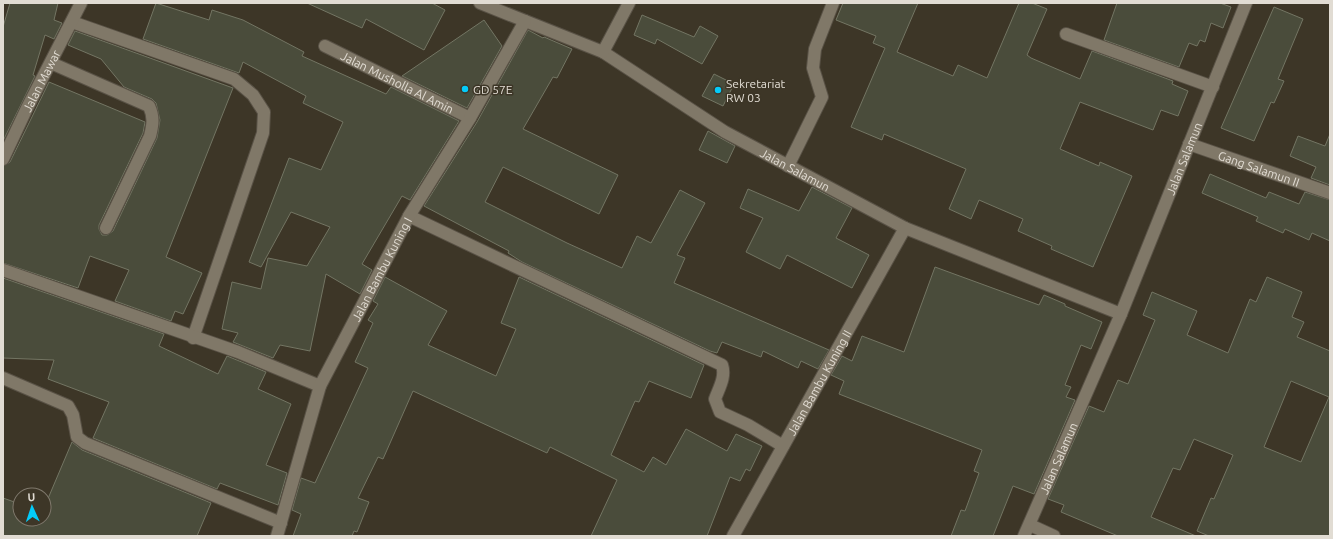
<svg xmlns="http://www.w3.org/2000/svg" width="1333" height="539" viewBox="0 0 1333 539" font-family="Ubuntu,sans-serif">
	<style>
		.building { fill: #4a4c3b; stroke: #737563; fill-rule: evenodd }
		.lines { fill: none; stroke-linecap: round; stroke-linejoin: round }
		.minor-casing { stroke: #595246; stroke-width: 14 }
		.minor { stroke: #807868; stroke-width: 12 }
		.poi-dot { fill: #04cbf9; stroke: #3d3627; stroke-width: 1.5 }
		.labels { text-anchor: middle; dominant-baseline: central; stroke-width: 3; stroke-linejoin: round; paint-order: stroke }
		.street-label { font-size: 12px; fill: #e1dcd3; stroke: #3d3627 }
		.poi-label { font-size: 12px; fill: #e1dcd3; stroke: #3d3627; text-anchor: start }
	</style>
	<rect width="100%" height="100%" fill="#3d3627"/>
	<path class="building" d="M10,3H58L54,20L62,23L54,39L45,35L33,75L35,76L3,141V27Z
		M156,3L209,20L212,10L243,20L304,52L302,56L386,94L391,87L459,121L410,200L402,196L362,264L372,270L360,294L326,274L310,351L280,345L273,358L233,342L238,333L222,329L232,282L261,289L268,258L307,266L330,227L291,212L261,267L249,262L289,158L321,170L343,122L303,103L306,96L243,62L239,73L143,39Z
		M307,3H432L445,10L424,50L366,19L362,28Z
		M843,3H918L897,52L953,76L958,65L987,78L1019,3H1032L1047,9L1027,55L1031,58L1080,79L1092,51L1173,81L1172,84L1188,91L1178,116L1161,110L1153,130L1080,102L1060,149L1099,166L1100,162L1132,176L1093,267L1051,249L1052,246L1018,231L1023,219L979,200L971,219L949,209L966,169L884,134L882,140L851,127L885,48L873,43L876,36L836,20Z
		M1117,3H1220L1231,7L1223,28L1211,23L1205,42L1200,40L1197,46L1189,43L1179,67L1104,40Z
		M1274,7L1303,19L1278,79L1284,81L1274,103L1271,102L1254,141L1221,128Z
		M642,15L694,37L700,26L718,36L702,64L657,39L655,44L634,35Z
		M484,20L502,46L467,108L402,76Z
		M528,30L543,38L544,37L572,49L557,78L553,77L523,129L618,175L599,214L503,167L485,202L567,243L622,268L637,236L651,243L680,190L705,203L677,255L685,258L674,283L829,350L818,369L801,361L798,368L763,351L761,357L722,342L717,353L710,351L522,262L508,253L509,251L424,206L477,122Z
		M75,31L233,88L166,257L202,273L183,314L175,311L171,321L115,301L129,270L90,256L78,288L3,263V166L10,162L49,82L145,122L143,133L99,225V229L102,235H107L113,231L157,138L160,120L156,103L152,99L124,87L101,59L68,45Z
		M714,74L734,84L723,106L702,96Z
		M708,131L735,146L727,163L699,150Z
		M1330,134V185L1311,178L1316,167L1290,156L1298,136L1325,146Z
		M1210,174L1266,198L1269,192L1299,204L1305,192L1330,200V241L1312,233L1309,240L1285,229L1283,233L1256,221L1258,217L1202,193Z
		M812,187L852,208L836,238L869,255L852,288L787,255L780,269L746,252L763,218L740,208L748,189L799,211Z
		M935,267L1039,305L1044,295L1065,304V306L1102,322L1091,349L1081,345L1065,385L1071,387L1066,397L1075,400L1034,494L1013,486L993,536H951L961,510L965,511L979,473L974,471L982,450L839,394L844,381L831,375L842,356L852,361L862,336L904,352Z
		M385,277L447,311L428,345L496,376L516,329L501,323L519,277L704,365L691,398L649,381L639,402L635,401L611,455L644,472L653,457L666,465L686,429L727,451L736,434L762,446L750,471L746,469L740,481L730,477L707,536H591L617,480L550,447L547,453L413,391L383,459L378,457L358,498L369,502L357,532L354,531L352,536H293L301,514L292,510L301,478L315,483L368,368L355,362L373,323L368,320L378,304L373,301Z
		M1267,277L1302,292L1292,317L1304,322L1297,337L1330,351V536H1209L1197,531L1211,498L1214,499L1233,455L1194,439L1180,470L1173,468L1151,517L1196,536H1118L1061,512L1064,505L1048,499L1089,406L1104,412L1118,380L1128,384L1155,320L1143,315L1152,292L1197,311L1187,335L1228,353L1250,299L1256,302ZM1291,381L1329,397L1301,462L1264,447Z
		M3,278L164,334L159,346L218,374L227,356L266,372L258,389L291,404L266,465L287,473L278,505L220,483L217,489L93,438L109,402L48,379L54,360L3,358Z
		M72,442L82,450L211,503L197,536H3V498L20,504V519H44V508Z"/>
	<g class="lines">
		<defs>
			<g id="minor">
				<path id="s1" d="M480,3L603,52L725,132L905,228L1121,314"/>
				<path d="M72,22L234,79L253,95L264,112L263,133L193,338"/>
				<path d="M1066,34L1213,87"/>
				<path id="s2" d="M325,46L470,118"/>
				<path d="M603,52L629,3"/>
				<path d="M51,63L149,106C154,117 153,124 150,136L106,228"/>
				<path id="s3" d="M1189,144L1330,193"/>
				<path id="s4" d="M3,159L27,108L81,3"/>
				<path d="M788,166L822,97L813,68L815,49L833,3"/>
				<path d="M409,216L722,365C726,377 719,388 715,399L720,412L748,425L783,446"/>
				<path d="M3,270L238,352L320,386"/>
				<path d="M3,378L68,406L73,415L77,437L85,443L281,523"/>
				<path d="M1030,525L1054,536"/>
				<path id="s5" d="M277,536L320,386L409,216L470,118L525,21"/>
				<path id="s6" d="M733,536L905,228"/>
				<path id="s7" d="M1024,536L1121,314L1246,3"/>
			</g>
		</defs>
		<use href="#minor" class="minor-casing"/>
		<use href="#minor" class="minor"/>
	</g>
	<g class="poi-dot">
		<circle cx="465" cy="89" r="4"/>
		<circle cx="718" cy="90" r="4"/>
	</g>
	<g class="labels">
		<g class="street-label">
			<text stroke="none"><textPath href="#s4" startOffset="87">Jalan Mawar</textPath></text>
			<text stroke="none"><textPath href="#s2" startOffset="81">Jalan Musholla Al Amin</textPath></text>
			<text stroke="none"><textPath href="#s7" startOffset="410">Jalan Salamun</textPath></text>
			<text stroke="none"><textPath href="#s3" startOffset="74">Gang Salamun II</textPath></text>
			<text stroke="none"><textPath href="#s1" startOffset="358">Jalan Salamun</textPath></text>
			<text stroke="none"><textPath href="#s5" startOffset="288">Jalan Bambu Kuning I</textPath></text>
			<text stroke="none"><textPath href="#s6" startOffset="176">Jalan Bambu Kuning II</textPath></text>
			<text stroke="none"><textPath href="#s7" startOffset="85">Jalan Salamun</textPath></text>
		</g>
		<g class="poi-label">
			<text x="726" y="83">Sekretariat<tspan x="726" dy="14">RW 03</tspan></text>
			<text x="473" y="89">GD 57E</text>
		</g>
	</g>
	<rect width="1333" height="539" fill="none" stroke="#e1dcd3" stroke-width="8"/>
	<g transform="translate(32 507) rotate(357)"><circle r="19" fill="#3d3627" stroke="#7f786c"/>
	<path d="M0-3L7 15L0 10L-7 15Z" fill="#04cbf9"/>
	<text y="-6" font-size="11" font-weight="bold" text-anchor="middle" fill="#e1dcd3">U</text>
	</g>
</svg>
